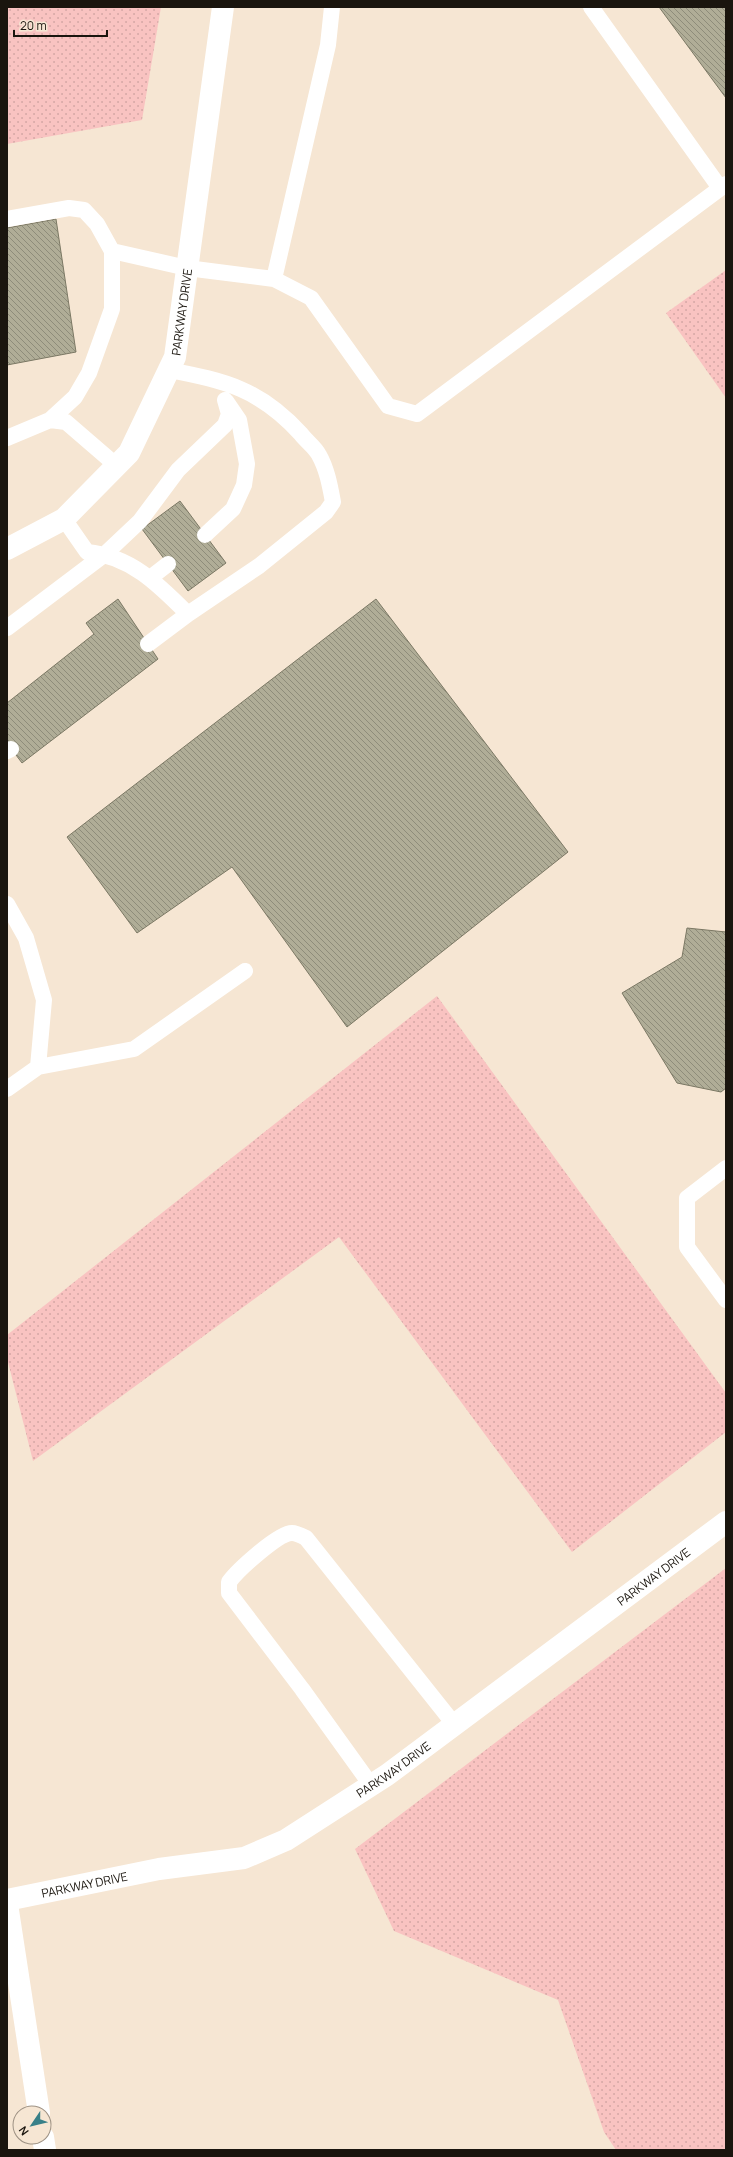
<svg xmlns="http://www.w3.org/2000/svg" width="733" height="2157" viewBox="0 0 733 2157" font-family="Manrope,sans-serif">
	<style>
		.grass { fill: url(#grass-dots) }
		.building { fill: url(#building-back-hatch); stroke: #7b7864 }
		.lines { fill: none; stroke-linecap: round; stroke-linejoin: round }
		.lane { stroke: #fff; stroke-width: 16 }
		.street { stroke: #fff; stroke-width: 22 }
		.primary { stroke: #fff; stroke-width: 22 }
		.labels { text-anchor: middle; dominant-baseline: central; stroke-width: 4; stroke-linejoin: round; paint-order: stroke }
		.street-label { font-size: 12px; fill: #1a150e; stroke: #f6e6d3 }
	</style>
	<defs>
		<pattern id="grass-dots" width="8" height="8" patternUnits="userSpaceOnUse"><rect width="8" height="8" fill="#f9c3c1"/><path d="M2 2h.1M6 6h.1" fill="none" stroke="#d5a7a5" stroke-width="1.8" stroke-linecap="round"/></pattern>
		<pattern id="building-back-hatch" width="6" height="6" patternUnits="userSpaceOnUse"><rect width="6" height="6" fill="#b0ad97"/><path d="M-1 5l2 2M0 0l6 6M5-1l2 2" fill="none" stroke="#8e8c7a"/></pattern>
	</defs>
	<rect width="100%" height="100%" fill="#f6e6d3"/>
	<path class="grass" d="M7,7H161L142,120L7,144Z
		M726,270V398L666,313Z
		M437,996L726,1393V1432L572,1552L339,1237L33,1461L7,1358V1335Z
		M726,1568V2150H616L604,2132L558,2000L394,1931L355,1849Z"/>
	<path class="building" d="M659,7H726V98Z
		M56,219L76,352L7,365V228Z
		M180,501L226,563L188,591L142,529Z
		M118,599L158,659L22,763L7,743V703L94,634L86,623Z
		M376,599L568,852L347,1027L232,867L137,933L67,837Z
		M687,928L726,932V1088L721,1092L677,1083L622,993L682,957Z"/>
	<g class="lines">
		<path class="lane" d="M591,7L720,188
			M7,219L69,208L84,210L97,224L112,251V309L89,373L75,397L50,420
			M112,251L187,268L274,279L311,298L388,406L417,414L726,184
			M274,279L328,45L332,7
			M7,438L50,420L66,422L117,466
			M64,519L87,552C131,556 159,585 188,614L259,566L326,512L333,502C330,486 327,469 319,455C315,447 306,441 301,434C260,389 226,381 169,370
			M205,535L233,509L244,485L247,464L239,420L226,401
			M150,578L168,564
			M7,628L105,554L140,521L178,470L225,425L229,414L225,400
			M148,644L188,614
			M7,751L11,749
			M7,904L26,938L44,1000L38,1067L7,1089
			M38,1067L134,1049L245,971
			M726,1168L687,1198V1247L726,1300
			M371,1785L302,1689L229,1593V1582C237,1571 278,1533 292,1533C296,1533 302,1536 306,1538L454,1724"/>
		<g class="street">
			<path id="s1" d="M7,549L64,519L129,453L175,357L223,7"/>
			<path id="s2" d="M7,1900L159,1869L244,1858L286,1840L387,1775L726,1522"/>
		</g>
		<path class="primary" d="M7,1904L39,2113
			M43,2137L45,2150"/>
	</g>
	<g class="labels">
		<g class="street-label">
			<text stroke="none"><textPath href="#s1" startOffset="309">PARKWAY DRIVE</textPath></text>
			<text stroke="none"><textPath href="#s2" startOffset="739">PARKWAY DRIVE</textPath></text>
			<text stroke="none"><textPath href="#s2" startOffset="415">PARKWAY DRIVE</textPath></text>
			<text stroke="none"><textPath href="#s2" startOffset="79">PARKWAY DRIVE</textPath></text>
		</g>
	</g>
	<rect width="733" height="2157" fill="none" stroke="#1a150e" stroke-width="16"/>
	<g transform="translate(32 2125) rotate(235)"><circle r="19" fill="#f6e6d3" stroke="#9e9284"/>
	<path d="M0-3L7 15L0 10L-7 15Z" fill="#388088"/>
	<text y="-6" font-size="11" font-weight="bold" text-anchor="middle" fill="#1a150e">N</text>
	</g>
	<path d="M14 30v6h93v-6" fill="none" stroke="#1a150e" stroke-width="2"/>
	<text x="20" y="30" font-size="12" fill="#1a150e" stroke="#f6e6d3" stroke-width="3" paint-order="stroke">20 m</text>
</svg>
